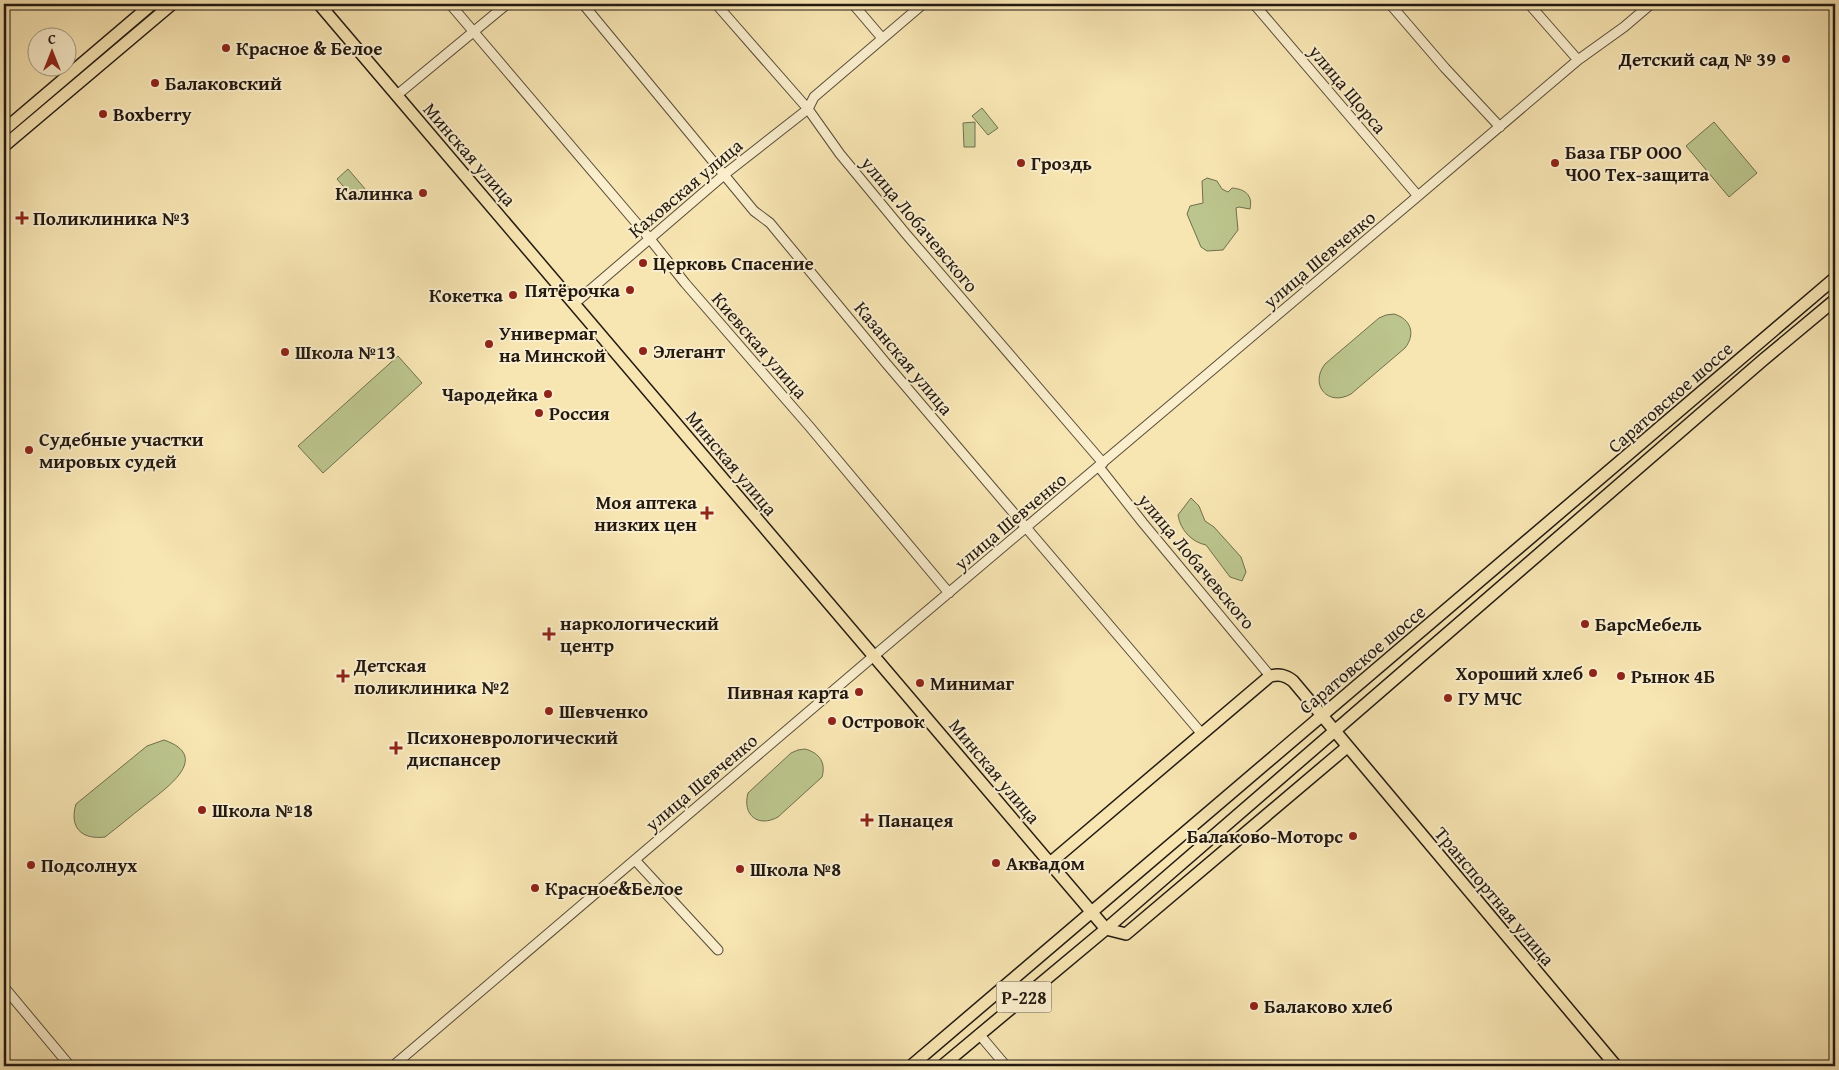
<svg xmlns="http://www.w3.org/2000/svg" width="1839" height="1070" viewBox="0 0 1839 1070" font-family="'Gentium Book Plus',serif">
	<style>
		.green { fill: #bcc58d; stroke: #6f6f4f }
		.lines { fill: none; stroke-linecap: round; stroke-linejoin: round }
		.minor-casing { stroke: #574c39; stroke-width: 11 }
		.major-casing { stroke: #221911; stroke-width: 14 }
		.minor { stroke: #faeecd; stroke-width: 9 }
		.major { stroke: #f7e5b2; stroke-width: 11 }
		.poi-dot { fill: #8f2418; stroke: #faeecd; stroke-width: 2 }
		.labels { text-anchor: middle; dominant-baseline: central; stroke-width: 4; stroke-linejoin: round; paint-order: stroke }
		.shield { fill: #faeecd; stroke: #635949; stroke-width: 1 }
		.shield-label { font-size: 18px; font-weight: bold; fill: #221911 }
		.poi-label { font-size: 19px; font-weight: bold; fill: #221911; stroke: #faeecd; text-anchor: start }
		.street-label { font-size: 19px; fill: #221911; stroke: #faeecd }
	</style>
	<rect width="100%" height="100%" fill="#f7e5b2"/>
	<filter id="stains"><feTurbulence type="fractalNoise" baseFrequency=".004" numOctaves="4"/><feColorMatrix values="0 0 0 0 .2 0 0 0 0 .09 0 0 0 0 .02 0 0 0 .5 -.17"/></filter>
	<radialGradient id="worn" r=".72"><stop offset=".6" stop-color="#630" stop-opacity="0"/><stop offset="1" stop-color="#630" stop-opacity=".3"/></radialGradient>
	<path class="green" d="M982,108L998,128L988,135L972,116Z
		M975,122V147H964L963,123Z
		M1714,122L1757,173L1729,197L1686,146Z
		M348,169L366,190L355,200L337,179Z
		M1207,178L1217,181L1222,189L1228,192L1232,188C1245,189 1253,195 1250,209L1239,207L1236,208L1238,230L1223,250L1207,251L1201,247L1187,214L1190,206L1203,203L1202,181Z
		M1394,314C1411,319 1416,334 1405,348L1351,394C1328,407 1309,385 1325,364L1379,318L1386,315Z
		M398,356L422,383L323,473L298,446Z
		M1191,498L1199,506L1205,521L1214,527L1241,557L1246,572L1242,581L1230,577L1206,545C1191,542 1180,529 1178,515Z
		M164,740C213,757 165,789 145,805C131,816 118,827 105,837C81,840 69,827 76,804L147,746Z
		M805,749C820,753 826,763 822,777L778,817C758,828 742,815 748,793L791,753L798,750Z"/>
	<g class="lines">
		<defs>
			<path id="minor" d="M450,4L650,239L685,283L809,426L949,593
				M583,4L754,211L770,223L885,362L1202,734
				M716,4L808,109L840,154L906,234L1103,463
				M853,4L882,38
				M1254,4L1418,196
				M1390,4L1445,68L1500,127
				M1529,4L1578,60
				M397,95L507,4
				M575,303L725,174L808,109L814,97L923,4
				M1099,467L1143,523L1270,676
				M635,860L718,950
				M4,987L70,1066
				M979,1034L1006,1066
				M393,1066L875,655L1418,196L1578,60L1624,27L1651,4"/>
			<path id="major" d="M319,4L1106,929L1126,934L1347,747
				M4,130L152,4
				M4,146L172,4
				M1050,863L1270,676C1280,674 1285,675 1293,681L1616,1066
				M911,1066L1835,278
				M942,1066L1106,929L1763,360L1835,300"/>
		</defs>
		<use href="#minor" class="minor-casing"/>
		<use href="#major" class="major-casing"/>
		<use href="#minor" class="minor"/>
		<use href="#major" class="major"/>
	</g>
	<g class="poi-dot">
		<circle cx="226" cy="48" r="5"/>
		<circle cx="1786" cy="59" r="5"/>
		<circle cx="155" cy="83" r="5"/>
		<circle cx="103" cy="114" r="5"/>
		<circle cx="1021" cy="163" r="5"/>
		<circle cx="1555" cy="163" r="5"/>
		<circle cx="423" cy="193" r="5"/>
		<path d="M19.5 210.5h5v5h5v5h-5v5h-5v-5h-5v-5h5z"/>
		<circle cx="643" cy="263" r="5"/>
		<circle cx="630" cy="290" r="5"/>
		<circle cx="513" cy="295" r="5"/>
		<circle cx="489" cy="344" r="5"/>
		<circle cx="643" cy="351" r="5"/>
		<circle cx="285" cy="352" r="5"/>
		<circle cx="548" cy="394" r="5"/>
		<circle cx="539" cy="413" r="5"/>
		<circle cx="29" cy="450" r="5"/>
		<path d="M704.5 505.5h5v5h5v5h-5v5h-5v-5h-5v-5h5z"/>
		<circle cx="1585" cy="624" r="5"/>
		<path d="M546.5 626.5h5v5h5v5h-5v5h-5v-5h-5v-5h5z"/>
		<circle cx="1593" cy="673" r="5"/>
		<path d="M340.5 668.5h5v5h5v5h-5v5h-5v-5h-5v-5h5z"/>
		<circle cx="1621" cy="676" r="5"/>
		<circle cx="920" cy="683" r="5"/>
		<circle cx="859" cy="692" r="5"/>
		<circle cx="1448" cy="698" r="5"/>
		<circle cx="549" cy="711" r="5"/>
		<circle cx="832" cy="721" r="5"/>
		<path d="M393.5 740.5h5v5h5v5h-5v5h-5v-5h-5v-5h5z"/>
		<circle cx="202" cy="810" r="5"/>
		<path d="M864.5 812.5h5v5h5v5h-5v5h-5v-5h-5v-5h5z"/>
		<circle cx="1353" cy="836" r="5"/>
		<circle cx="996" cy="863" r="5"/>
		<circle cx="31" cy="865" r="5"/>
		<circle cx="740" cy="869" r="5"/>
		<circle cx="535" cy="888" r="5"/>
		<circle cx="1254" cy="1006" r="5"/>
	</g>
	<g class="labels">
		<rect class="shield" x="996.5" y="981.5" width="55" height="31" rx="4"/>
		<g class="shield-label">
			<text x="1024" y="997">Р-228</text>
		</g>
		<g class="poi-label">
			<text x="236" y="48">Красное &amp; Белое</text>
			<text x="1776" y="59" text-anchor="end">Детский сад № 39</text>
			<text x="165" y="83">Балаковский</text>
			<text x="113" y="114">Boxberry</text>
			<text x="1565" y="152">База ГБР ООО<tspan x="1565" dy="22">ЧОО Тех-защита</tspan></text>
			<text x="1031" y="163">Гроздь</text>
			<text x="413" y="193" text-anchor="end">Калинка</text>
			<text x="33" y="218">Поликлиника №3</text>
			<text x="653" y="263">Церковь Спасение</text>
			<text x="620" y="290" text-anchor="end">Пятёрочка</text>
			<text x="503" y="295" text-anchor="end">Кокетка</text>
			<text x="499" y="333">Универмаг<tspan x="499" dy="22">на Минской</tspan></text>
			<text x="653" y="351">Элегант</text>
			<text x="295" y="352">Школа №13</text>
			<text x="538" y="394" text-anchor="end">Чародейка</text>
			<text x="549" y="413">Россия</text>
			<text x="39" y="439">Судебные участки<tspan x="39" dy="22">мировых судей</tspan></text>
			<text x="697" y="502" text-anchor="end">Моя аптека<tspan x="697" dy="22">низких цен</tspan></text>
			<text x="560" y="623">наркологический<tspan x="560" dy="22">центр</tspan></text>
			<text x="1595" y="624">БарсМебель</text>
			<text x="354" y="665">Детская<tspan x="354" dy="22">поликлиника №2</tspan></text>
			<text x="1583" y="673" text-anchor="end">Хороший хлеб</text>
			<text x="1631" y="676">Рынок 4Б</text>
			<text x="930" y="683">Минимаг</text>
			<text x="849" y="692" text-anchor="end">Пивная карта</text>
			<text x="1458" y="698">ГУ МЧС</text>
			<text x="559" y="711">Шевченко</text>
			<text x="842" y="721">Островок</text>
			<text x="407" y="737">Психоневрологический<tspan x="407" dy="22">диспансер</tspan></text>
			<text x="212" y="810">Школа №18</text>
			<text x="878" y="820">Панацея</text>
			<text x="1343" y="836" text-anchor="end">Балаково-Моторс</text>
			<text x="1006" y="863">Аквадом</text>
			<text x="41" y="865">Подсолнух</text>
			<text x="750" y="869">Школа №8</text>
			<text x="545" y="888">Красное&amp;Белое</text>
			<text x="1264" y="1006">Балаково хлеб</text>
		</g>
		<g class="street-label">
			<text transform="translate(1348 89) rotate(50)">улица Щорса</text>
			<text transform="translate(470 154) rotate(49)">Минская улица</text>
			<text transform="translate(685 188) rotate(-40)">Каховская улица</text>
			<text transform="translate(920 224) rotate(50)">улица Лобачевского</text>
			<text transform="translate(1319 259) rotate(-40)">улица Шевченко</text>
			<text transform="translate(760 345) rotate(49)">Киевская улица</text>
			<text transform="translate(904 358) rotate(50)">Казанская улица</text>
			<text transform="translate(1670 397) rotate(-41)">Саратовское шоссе</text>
			<text transform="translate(732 463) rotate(50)">Минская улица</text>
			<text transform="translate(1010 521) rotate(-40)">улица Шевченко</text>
			<text transform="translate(1197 561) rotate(50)">улица Лобачевского</text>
			<text transform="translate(1362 659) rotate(-40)">Саратовское шоссе</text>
			<text transform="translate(995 771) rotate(50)">Минская улица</text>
			<text transform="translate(701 782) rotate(-40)">улица Шевченко</text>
			<text transform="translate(1495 896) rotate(50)">Транспортная улица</text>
		</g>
	</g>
	<rect width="1839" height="1070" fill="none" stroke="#f7e5b2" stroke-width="20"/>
	<rect x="5" y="5" width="1829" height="1060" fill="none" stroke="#221911" stroke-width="2.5"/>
	<rect x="10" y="10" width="1819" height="1050" fill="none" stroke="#221911"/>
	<g transform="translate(52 52)"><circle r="24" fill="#faeecd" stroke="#a49982"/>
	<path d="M0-4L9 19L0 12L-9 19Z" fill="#8f2418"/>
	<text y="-8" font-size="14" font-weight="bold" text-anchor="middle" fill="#221911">С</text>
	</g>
	<rect width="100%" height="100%" filter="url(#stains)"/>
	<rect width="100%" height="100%" fill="url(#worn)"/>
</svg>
